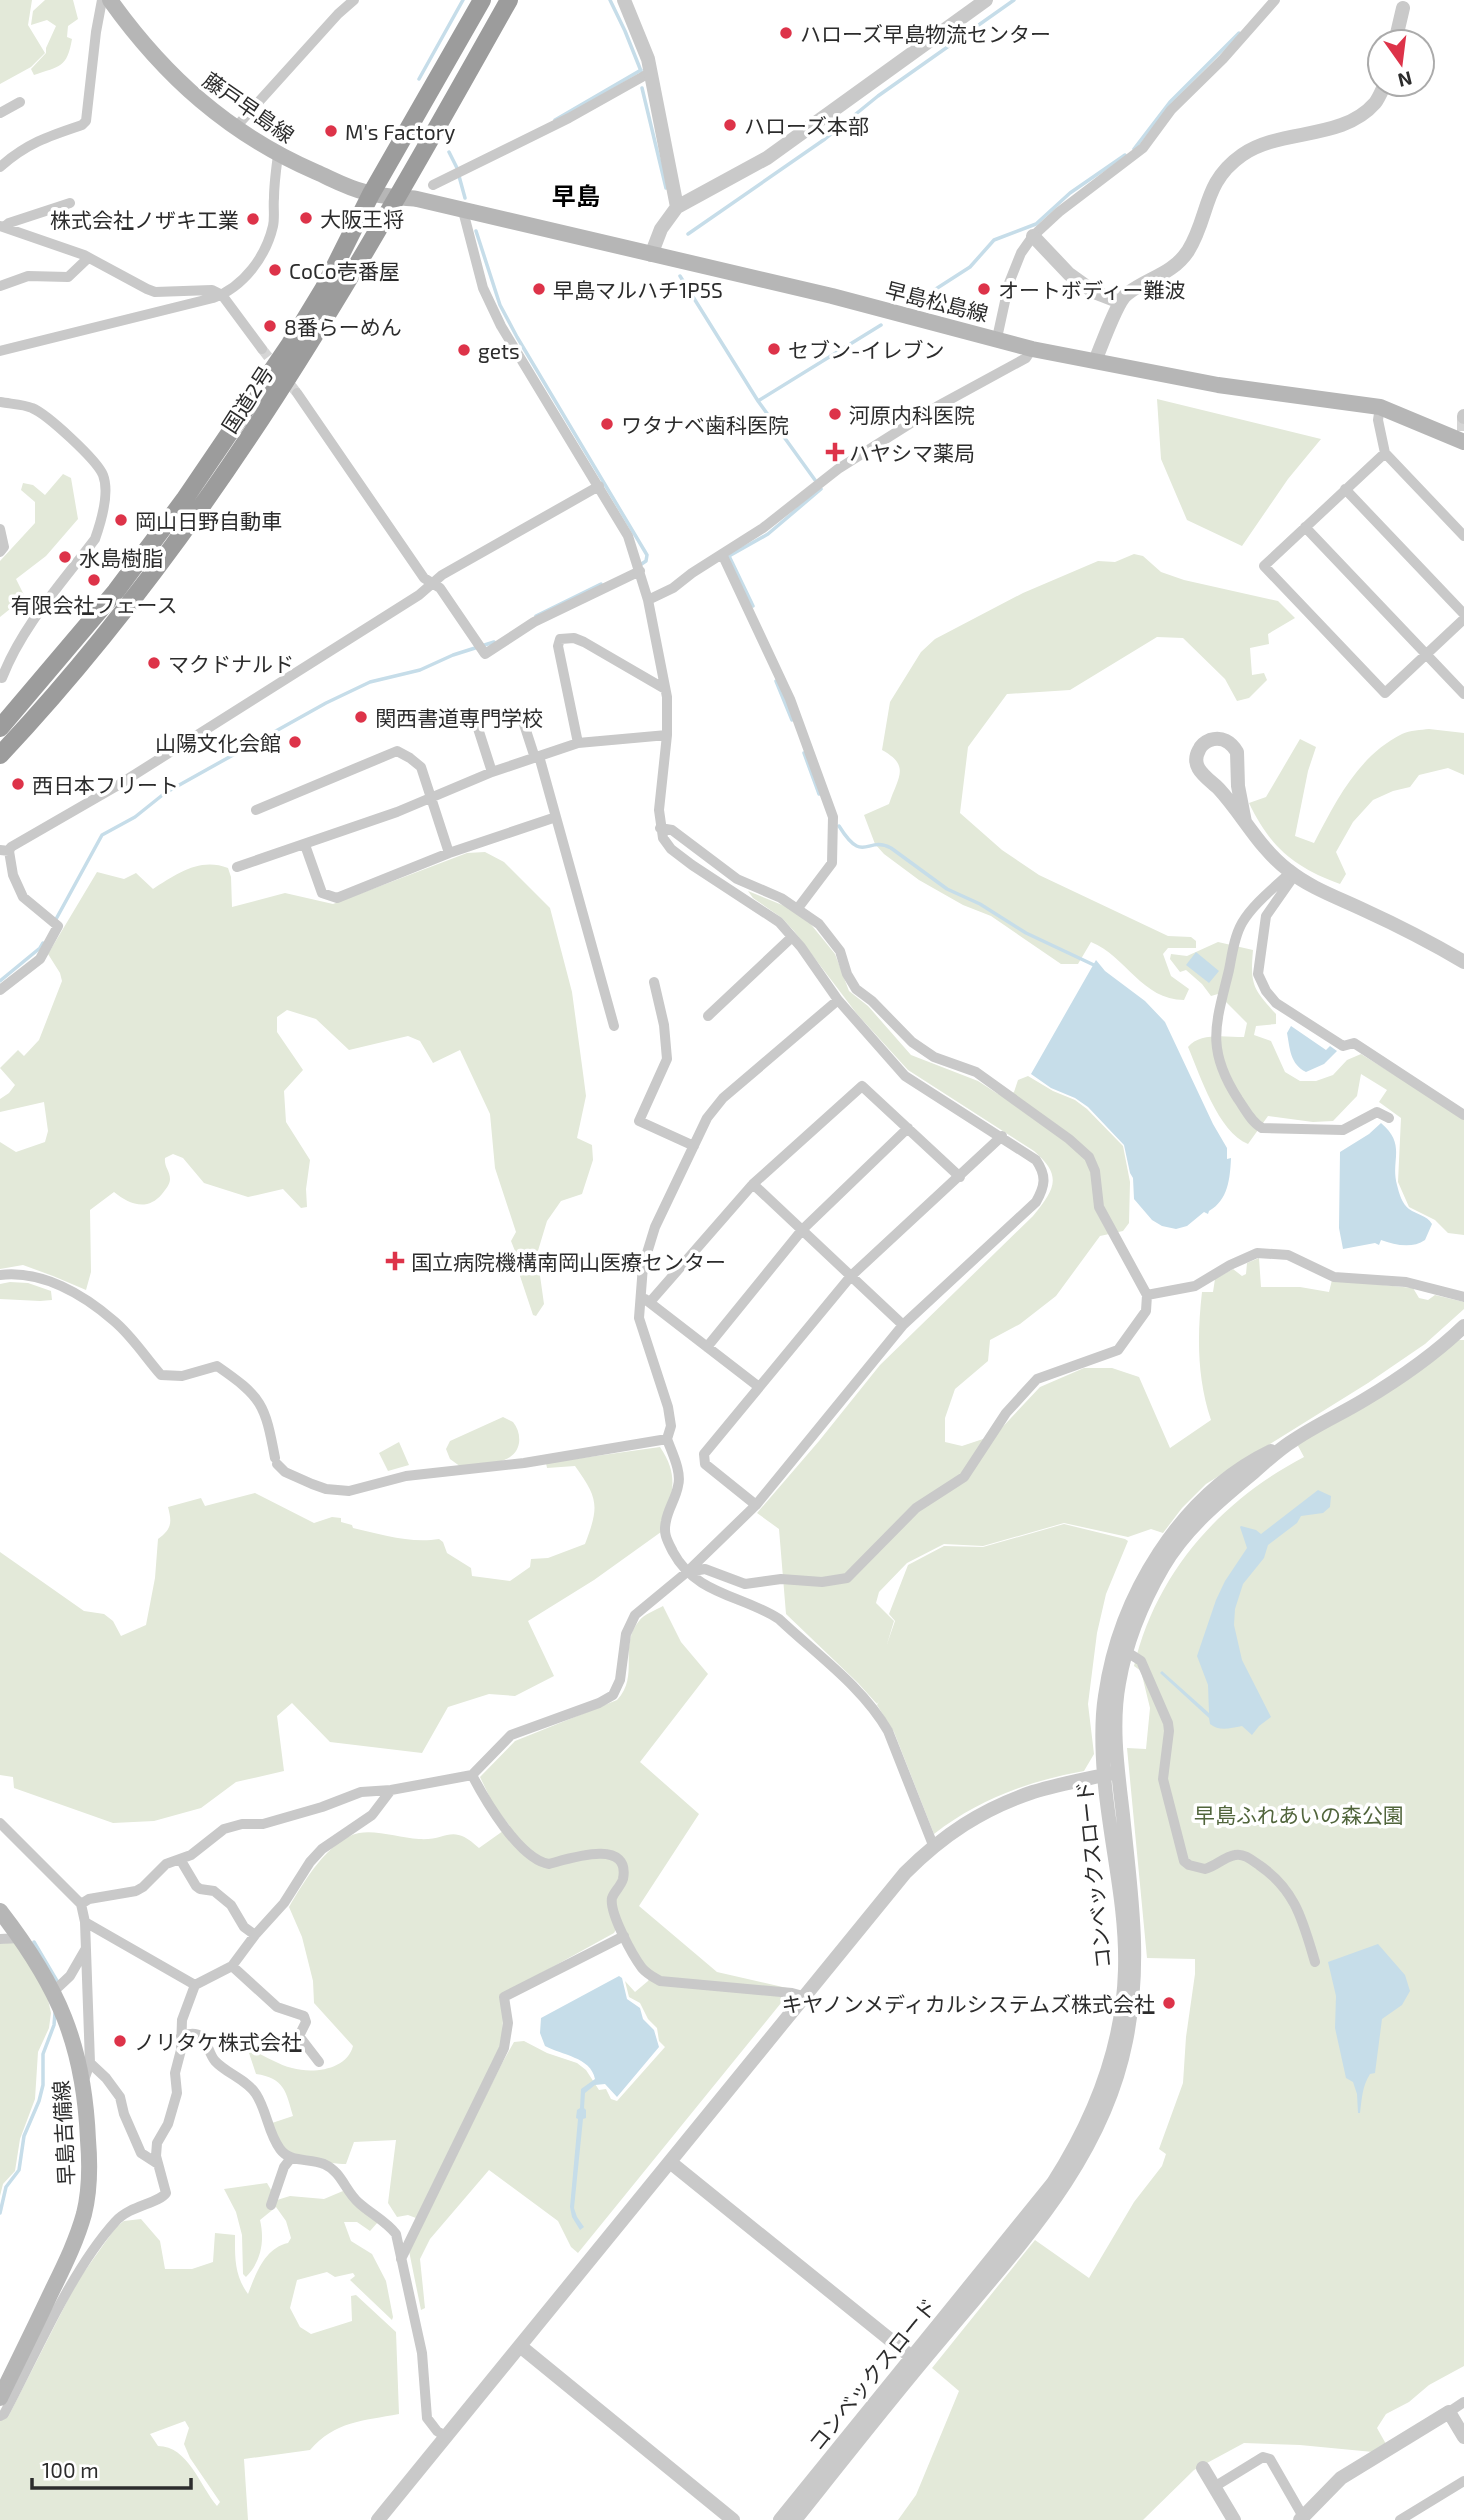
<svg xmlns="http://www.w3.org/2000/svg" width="1464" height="2520" viewBox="0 0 1464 2520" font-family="'Exo 2','Noto Sans JP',sans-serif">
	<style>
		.green { fill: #e3e9d9; fill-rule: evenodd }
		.water { fill: #c6dde9 }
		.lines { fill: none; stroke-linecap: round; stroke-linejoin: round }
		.stream { stroke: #c6dde9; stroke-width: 3.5 }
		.minor-tunnel { stroke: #d5d5d5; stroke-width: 10; stroke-dasharray: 10 5; stroke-linecap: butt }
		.tertiary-tunnel { stroke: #d5d5d5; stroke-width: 14; stroke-dasharray: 14 7; stroke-linecap: butt }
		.minor { stroke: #c9c9c9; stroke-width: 10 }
		.tertiary { stroke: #c9c9c9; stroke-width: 14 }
		.secondary { stroke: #b6b6b6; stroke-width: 16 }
		.trunk { stroke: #9c9c9c; stroke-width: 18 }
		.poi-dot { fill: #dd3349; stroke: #fff; stroke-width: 2.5 }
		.labels { text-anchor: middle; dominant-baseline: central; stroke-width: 7; stroke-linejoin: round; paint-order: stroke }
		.poi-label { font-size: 21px; fill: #2c2c2c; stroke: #fff; text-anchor: start }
		.street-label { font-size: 21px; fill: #2c2c2c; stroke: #fff }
		.park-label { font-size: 21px; fill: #51653c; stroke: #fff }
		.quarter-label { font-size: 24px; font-weight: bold; fill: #000; stroke: #fff }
	</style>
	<rect width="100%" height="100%" fill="#fff"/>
	<path class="green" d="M0,0H32L28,25L45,53L31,67L0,84Z
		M45,0H73L78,19L68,26L67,37L72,39C67,68 60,66 34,75L31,69L46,53V48L56,26L47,20L31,25L33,11Z
		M1157,399L1321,439L1288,479L1242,546L1187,520L1161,459Z
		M63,474L71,478L78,519L46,556L16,579L25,597L0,617V561L35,523V502L21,490L23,483L33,485L45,495Z
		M1134,554L1143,556L1161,572L1184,580L1278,601L1295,618L1268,634L1269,644L1250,648L1252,675L1264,673L1267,680L1249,698L1237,701L1225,679L1183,638L1157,637L1070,690L1007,694L968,747L960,813L1002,850L1039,875L1168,936L1191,937L1196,941V948H1168L1163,954L1171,976L1189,989L1184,1000C1142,1000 1126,956 1091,942L1078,964H1061L991,916L963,905L919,880L884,854L875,844L864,815L889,804C898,777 911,766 882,750L890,702L921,652L935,639L1023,593L1098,561L1115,562Z
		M1429,729L1464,733V775L1448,768L1419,775L1410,787L1393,791L1373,800L1353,822L1336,852L1346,874L1340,884C1294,867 1270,847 1249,803L1266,797L1300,739L1316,747L1308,771L1295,836L1314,843C1336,801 1358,756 1402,734C1410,730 1421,730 1429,729Z
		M485,852L504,862L550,908L572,992L583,1073L586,1096L577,1138L592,1145L593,1160L582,1194L561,1201L547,1221L537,1254L544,1304L536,1316L533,1315L520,1276L523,1271L511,1241L516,1232L495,1168L490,1114L460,1050L433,1063L420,1041L408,1036L349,1050L316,1019L287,1010L277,1017V1032L303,1070L284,1091L286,1122L310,1160L306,1189L307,1207L301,1208L283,1189L248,1197L204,1183L183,1158L173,1154L165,1158C164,1167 170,1171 170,1179C170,1185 165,1190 162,1194C147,1212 129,1204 114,1192L90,1210L91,1272L86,1290L53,1276L23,1265L0,1269V1142L16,1152L45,1142L48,1131L44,1102L0,1112V1099L9,1093L15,1085L0,1068L18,1050L24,1056L39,1040L62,981L60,973L48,954L97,872L124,879L136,873L153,889C176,874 200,857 228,868L231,877L232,907L285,893L333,904L467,853Z
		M748,891L792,909L809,922L835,954L849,991L868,1006L911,1055L978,1081L998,1094H1010L1014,1092L1018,1080L1028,1076L1053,1091L1075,1100L1087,1109L1123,1146L1130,1182L1129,1223L1123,1231L1100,1236L1056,1296L1020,1324L990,1340L988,1361L955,1389L945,1418V1442L962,1446L995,1435L1040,1387L1084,1368H1112L1139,1377L1170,1448L1211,1420C1197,1378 1197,1336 1202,1292H1213L1215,1279L1233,1269L1242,1276L1246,1274L1247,1263L1259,1258L1261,1287H1300L1329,1292L1332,1280L1413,1288L1419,1298L1428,1300L1435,1295L1464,1302V1309L1425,1344L1368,1383L1206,1484L1182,1508L1163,1533L1151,1529L1128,1537L1064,1523L983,1546L944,1544L907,1563L879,1592L876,1603L894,1621L887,1644L895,1621L889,1614L908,1565L944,1546L983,1547L1064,1524L1125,1539L1128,1541L1106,1594L1097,1633L1088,1704L1094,1754L1084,1771C1029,1781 979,1799 934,1834L894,1732L877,1705L879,1701L877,1704L858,1683L786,1614L779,1529L757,1513L819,1441L880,1365L1033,1216C1055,1189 1063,1176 1034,1151L908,1070L857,1014L794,931L782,918L753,898Z
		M1218,942L1253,950C1250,985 1253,989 1276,1014V1024L1256,1026L1254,1035L1271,1041L1285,1072L1300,1081H1316L1333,1075L1347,1060L1361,1054L1464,1118V1235L1448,1233L1435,1220L1409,1207L1398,1182L1401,1118L1379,1102L1387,1090L1361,1074L1357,1096L1333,1121L1313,1122L1268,1116L1248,1144C1218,1132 1200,1075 1188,1047C1200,1032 1226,1037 1244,1037L1247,1023L1218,994L1211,996L1202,984L1186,970L1180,972L1170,959L1171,954L1187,956Z
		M10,1282L28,1283L51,1291L52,1300L40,1301L0,1299V1284Z
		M1457,1340H1464V2366L1429,2385L1409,2402L1386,2414L1377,2428L1386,2444L1373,2452L1300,2445L1244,2443L1194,2470L1143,2520H898L916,2495L959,2391L932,2368L1035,2240L1089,2278L1134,2202L1162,2166L1166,2154L1159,2149L1183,2083L1186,2037L1195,1974V1959L1147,1958L1127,1748L1146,1749L1150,1708L1141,1671L1134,1666C1156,1573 1220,1501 1304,1457L1297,1444Z
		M503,1417L513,1422C518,1428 520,1436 519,1443C515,1467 479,1464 461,1467L450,1459L446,1449L450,1441Z
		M399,1442L409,1465L388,1471L379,1453Z
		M660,1447C682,1479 670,1498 661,1532L594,1580L528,1621L554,1676L515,1696L489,1694L448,1707L422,1753L330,1742L292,1703L277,1716L284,1771L236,1782L201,1808L154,1821L113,1823L14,1788L13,1777L0,1775V1552L84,1611L104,1614L113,1621L121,1636L146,1625L155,1578L158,1539C172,1529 172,1522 168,1507L201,1498L205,1506L255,1493L314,1523L332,1517L341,1518V1522L352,1525L353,1528C380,1534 411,1544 439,1539L443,1542L447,1553L471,1568L472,1576L510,1581L530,1567L531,1559L548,1558L585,1544C599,1507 599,1499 575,1466L547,1468L546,1463Z
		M663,1606L681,1642L708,1674L640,1762L699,1814L639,1906L717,1972L787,1988L781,1998V2003L578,2253L571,2247L558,2221L489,2170L430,2239L420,2259L425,2308L421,2310L409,2251L501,2065L514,2042L524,2041L547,2053L577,2063L586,2070L599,2090L606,2089L611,2099L617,2101L665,2047L659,2041L657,2028L648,2019L640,2003L629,1997L625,1981L635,1992L648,1981L652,1974L646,1968L620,1922L614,1933L500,1996L503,2018L502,2043L416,2218L408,2215L397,2217L388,2203L396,2140L354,2142L346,2164C330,2164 290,2157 281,2145C277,2139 275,2130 272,2123L293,2116C286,2091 284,2078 256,2074L247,2047C261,2054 277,2064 292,2068C313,2074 347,2070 353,2046L314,2003L313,1981L302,1937L289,1907C303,1883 329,1839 359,1833C378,1830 400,1838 419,1839C448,1841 451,1822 479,1848L510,1826L494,1806L480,1777L515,1741L617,1700C640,1676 618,1646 639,1621C644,1614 656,1610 663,1606Z
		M14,1942L38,1977L47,1995L51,2013L49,2028L38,2052L35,2099L20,2139L15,2171L3,2184L0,2196V1944Z
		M267,2183L277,2200L290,2196L324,2199L343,2191L378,2222L370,2231L357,2222H344L351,2241L372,2254L386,2281L393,2317L392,2320L350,2280L355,2276L353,2273L335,2277L327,2272L297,2280L290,2308L300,2327L311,2334L352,2321L351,2296L356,2295L396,2332L399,2414C363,2421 335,2421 310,2450L244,2459L248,2520H0V2421L8,2417L77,2282L116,2227L124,2221L141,2219L160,2241L165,2269H192L213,2262L215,2233L235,2235C235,2257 234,2275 248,2294C256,2273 265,2248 288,2243L291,2238L286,2221L276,2207L260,2220C265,2241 261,2262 246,2277L243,2274L242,2235L236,2212L224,2189ZM185,2421L189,2428L184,2444L190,2458L220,2502L217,2506C200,2486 188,2446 158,2446L150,2434Z"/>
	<path class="water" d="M1196,952L1219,971L1209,983L1186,965Z
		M1096,960L1105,971L1145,1001L1165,1022L1213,1124L1227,1148V1159L1231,1158C1230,1179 1228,1200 1209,1211L1208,1214L1204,1212L1187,1226L1176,1229L1162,1226L1152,1220L1134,1199L1133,1178L1130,1173L1124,1145L1088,1107L1075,1098L1051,1088L1031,1074Z
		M1291,1026L1326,1050L1330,1046L1337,1051L1324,1064L1306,1072C1290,1064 1290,1049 1287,1033Z
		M1381,1123C1407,1145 1390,1160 1397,1185C1399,1193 1402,1204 1409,1209C1417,1215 1427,1215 1432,1224L1425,1240C1412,1249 1395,1245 1381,1240L1379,1245L1375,1243L1343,1249L1339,1228L1340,1152L1369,1134Z
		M1318,1490L1331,1496L1330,1507L1323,1513L1301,1516L1297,1523L1268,1545L1264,1558L1243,1584L1235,1609L1234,1625L1242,1660L1271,1717L1259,1726L1252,1735L1242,1726C1230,1728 1220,1732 1210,1724L1209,1718L1160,1673L1162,1671L1209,1713L1208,1685L1197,1656L1216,1600L1225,1581L1247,1548L1240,1527L1241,1526L1256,1530L1261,1534Z
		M1378,1944L1405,1975L1410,1991L1402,2005L1382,2019L1375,2073L1370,2074C1362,2087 1362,2098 1360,2113H1358L1357,2094L1353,2082L1346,2078L1335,2028L1336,1996L1328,1962Z
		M619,1976L622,1978L627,1999L640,2008L643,2019L654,2030L659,2047L617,2097L605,2084L595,2085L585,2093L584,2108L586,2110V2118L583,2119L574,2208L577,2217L584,2227L580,2230L572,2217L570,2207L578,2119L576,2118L577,2110L580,2108L581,2089L595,2079C591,2057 561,2055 545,2046L540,2033L541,2018Z"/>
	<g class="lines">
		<path class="stream" d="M610,0L625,31L641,71
			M419,79L463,0
			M642,88L666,188
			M555,120L641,70
			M1134,149L1170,102L1239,33
			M449,152L458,170
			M459,176L465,198
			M476,231L500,305L517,337L647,555L646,561L640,565
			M688,234L825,139L878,96L1014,0
			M680,276L758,401L815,480
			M928,294L970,267L994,240L1036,224L1070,193L1125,155
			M758,401L881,325
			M753,606L729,556L768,534L821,489
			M536,616L601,584
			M776,681L792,720
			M804,753L819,794
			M839,826C864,866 866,835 891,848L947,889L980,904L1026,933L1096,966
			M55,921L102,835L135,817L165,793L326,703L370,682L420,670L453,655L494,642
			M0,981L40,948L43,943
			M34,1942L57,1981
			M0,2213L6,2187L19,2170L24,2136L39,2101L43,2085V2054L54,2025L55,2013"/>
		<path class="minor-tunnel" d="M262,349L297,393"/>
		<path class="tertiary-tunnel" d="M1464,417V447"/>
		<path class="minor" d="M0,113L20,102
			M235,128L338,14L354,0
			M0,167C27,143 49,136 82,125L86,121L96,32L102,0
			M433,185L569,118L651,72
			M0,226L84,255L147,289L155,292L212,290L222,295L262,349
			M4,227L9,223L70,203
			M0,286L28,276L68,277L88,258
			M997,338L1009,283L1021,253L1033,236L1059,212L1143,148L1171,110L1223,59L1275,0
			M0,351L213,298C244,287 266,256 273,226C275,217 273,207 274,198C274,184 276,170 278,155
			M297,393L424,578L440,588L485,654L534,622L640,571
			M0,402C10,404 23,404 32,408C47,414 97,460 103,475C110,493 101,522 95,539C62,583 22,626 2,678L0,677
			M1380,407L1378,420L1385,453L1464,536
			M1385,453L1264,566L1385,693L1464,619
			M1345,489L1464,614
			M1305,527L1464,694
			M0,529L4,547L0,552
			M722,554L790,699L833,817L832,863L798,908
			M648,600L673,588L692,573L763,528L838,469L938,406L1026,358L1032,349
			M520,712L535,758
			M474,716L492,772
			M578,743L558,646L560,639L574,638L584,642L665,689
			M539,756L614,1026
			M256,810L397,751L410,758L421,767L449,853
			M660,828L672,830L737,879L781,898L819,924L840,951L847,974L856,989L872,1001L912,1042L934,1057L976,1072L1069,1139L1089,1157L1095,1171L1099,1207L1147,1295L1146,1311L1118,1350L1037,1379L1006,1413L964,1477L916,1508L847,1578L822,1582L781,1579L745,1584L705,1569L687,1572
			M305,845L322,893L337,898L449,853L556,817
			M0,850L9,851L11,847L115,787L419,595L442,575L599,486
			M237,867L397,812L492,772L578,743L667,735
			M1291,872C1274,888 1253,904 1242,923C1234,937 1232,955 1229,970C1216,1024 1205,1048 1238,1099C1245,1109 1251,1122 1262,1128L1343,1130L1377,1112L1389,1118
			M1294,876L1266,916L1258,974L1266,991L1276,1003L1343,1046L1354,1043L1464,1115
			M654,982L664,1025L667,1059L639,1121L694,1146
			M0,990L40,959L58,926L23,897L13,875L9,851
			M708,1016L792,937
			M753,1184L903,1325
			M0,1275C42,1270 83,1294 114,1321C132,1336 146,1358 161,1375L182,1376L217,1366C262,1397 265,1404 275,1458
			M1147,1295L1195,1286L1230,1265L1257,1253L1288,1255L1334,1277L1406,1282L1464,1297
			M645,1299L759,1387
			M650,1302L753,1184L862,1086L960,1177
			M707,1347L802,1230L908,1128
			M667,1439C672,1453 682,1472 678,1486C676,1498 668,1509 666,1521C663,1534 667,1540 673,1552C696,1595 742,1595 779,1619C816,1654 862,1686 888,1731L933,1845
			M277,1464L285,1472L312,1484L326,1489L349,1491L406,1476L524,1463L667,1439L671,1426L668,1407L639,1318L643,1266L655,1227L707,1118L723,1098L838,1000
			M756,1505L705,1464L704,1454L851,1276L1002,1136
			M1127,1652L1141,1661L1168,1723L1169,1731L1163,1779L1184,1861L1189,1865L1205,1869C1216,1866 1224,1857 1235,1855C1244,1853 1252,1860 1259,1865C1296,1890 1303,1922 1315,1962
			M472,1775C485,1800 520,1860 549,1864C568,1859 631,1837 623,1879C621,1886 614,1892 612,1898C609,1913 633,1956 642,1968C647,1974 653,1977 660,1981L792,1993L803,1996
			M0,1823L81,1904L85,1922L90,2063L84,2080
			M180,1859L196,1886L200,1889L214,1891L231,1905L244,1927L255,1935
			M81,1904L89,1899L136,1891L143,1887L166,1864L191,1855L224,1829L242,1824H263L322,1807L361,1792L391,1790L472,1775L511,1735L599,1703L613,1695L620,1680L626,1634L635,1615L687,1572L756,1505L903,1325L1036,1202C1045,1186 1047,1176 1036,1160L905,1076L838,1000L801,947L779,922L692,865L671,849L663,838L659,810L667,735V697L648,600L628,536L501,326L483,288L463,211
			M0,1939L21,1938
			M232,1966L255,1935L284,1903L310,1862L322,1849L372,1815L391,1790
			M195,1985L232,1966L277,2007L304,2016L306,2022L299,2036L319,2062
			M54,1991L70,1976L85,1950
			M181,2036C189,2034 195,2032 202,2037C208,2043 209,2054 215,2061C227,2074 246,2079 256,2094C267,2111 268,2133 280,2149C290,2163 308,2158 324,2164C342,2172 345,2191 359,2203C371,2214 386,2221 396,2234L422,2353L427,2418L437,2431L445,2436
			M90,2063L106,2078L120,2097L124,2114L141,2153L158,2164
			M271,2205L284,2167L291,2158
			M401,2259L504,2048L508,2023L504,1997L624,1936
			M1449,2412L1464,2402
			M0,2416L4,2414C36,2354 70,2272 115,2222C130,2205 158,2204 166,2193L156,2156L157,2143L168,2124L177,2093L175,2073L181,2050L182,2020L195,1985L85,1922
			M1214,2487L1263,2457L1270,2459L1305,2520
			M1400,2520L1464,2481"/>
		<path class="tertiary" d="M624,0L648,59L677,207
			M1395,42L1403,8
			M1033,236L1069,274L1094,292L1120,302
			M651,255L661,229L677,207L767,158L986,0
			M1095,361C1101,347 1117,301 1127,294C1147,278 1172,275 1188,251C1210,216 1202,183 1242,155C1280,128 1342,141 1375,103C1379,98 1382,90 1385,84
			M1464,417V416
			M1245,822L1238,786L1237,752C1231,742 1222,736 1210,740C1205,742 1201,745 1199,750C1189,768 1208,778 1219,789C1243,815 1259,848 1288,870C1310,888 1339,898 1364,910C1399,926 1432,943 1464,962
			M670,2162L919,2363
			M520,2346L733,2520
			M1203,2468L1234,2520
			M378,2520L905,1873C943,1835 982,1809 1033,1792C1059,1784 1087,1779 1113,1773
			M780,2520L1053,2183C1094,2119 1123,2047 1125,1970C1127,1904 1109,1840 1104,1775C1102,1749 1101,1721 1105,1696C1119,1597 1180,1495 1271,1451
			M795,2520C842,2461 889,2401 938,2343C1014,2251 1102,2163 1126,2041C1142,1962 1131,1894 1123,1815C1118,1772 1111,1726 1119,1683C1126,1642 1142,1603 1163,1567C1185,1529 1220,1500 1254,1472C1267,1461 1279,1449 1294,1440C1316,1425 1341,1414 1364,1400C1399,1379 1434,1355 1464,1326
			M1300,2520L1341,2478L1449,2412L1464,2437"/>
		<path class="secondary" d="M110,0C165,77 229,134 316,172C332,179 348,188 365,192C382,197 400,197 417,199L832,296L1032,349L1218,385L1380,407L1464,442
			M0,1911C58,1986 84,2044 88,2140C90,2164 90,2190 84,2214C76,2243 62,2270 49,2297C33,2331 16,2365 0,2398"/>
		<path class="trunk" d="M0,728L116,591L184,500L290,344L324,288L371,194L482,0
			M0,755C212,530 359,267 509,0"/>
	</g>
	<g class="poi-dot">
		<circle cx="786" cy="33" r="7"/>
		<circle cx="730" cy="125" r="7"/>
		<circle cx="331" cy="131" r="7"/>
		<circle cx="306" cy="218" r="7"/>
		<circle cx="253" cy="219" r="7"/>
		<circle cx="275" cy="270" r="7"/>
		<circle cx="539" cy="289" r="7"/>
		<circle cx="984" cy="289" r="7"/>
		<circle cx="270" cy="326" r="7"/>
		<circle cx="774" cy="349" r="7"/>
		<circle cx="464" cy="350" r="7"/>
		<circle cx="835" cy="414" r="7"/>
		<circle cx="607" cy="424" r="7"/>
		<path d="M831.5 441.5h7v7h7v7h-7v7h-7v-7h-7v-7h7z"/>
		<circle cx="121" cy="520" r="7"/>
		<circle cx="65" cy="557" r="7"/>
		<circle cx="94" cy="580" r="7"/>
		<circle cx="154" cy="663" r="7"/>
		<circle cx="361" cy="717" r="7"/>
		<circle cx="295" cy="742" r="7"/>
		<circle cx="18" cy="784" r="7"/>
		<path d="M391.5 1250.5h7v7h7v7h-7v7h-7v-7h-7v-7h7z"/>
		<circle cx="1169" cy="2003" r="7"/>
		<circle cx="120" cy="2041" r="7"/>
	</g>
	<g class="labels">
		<g class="poi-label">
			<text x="800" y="33">ハローズ早島物流センター</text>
			<text x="744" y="125">ハローズ本部</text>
			<text x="345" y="131">M's Factory</text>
			<text x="320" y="218">大阪王将</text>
			<text x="239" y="219" text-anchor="end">株式会社ノザキ工業</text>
			<text x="289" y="270">CoCo壱番屋</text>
			<text x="553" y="289">早島マルハチ1P5S</text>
			<text x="998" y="289">オートボディー難波</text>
			<text x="284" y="326">8番らーめん</text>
			<text x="788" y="349">セブン-イレブン</text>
			<text x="478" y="350">gets</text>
			<text x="849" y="414">河原内科医院</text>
			<text x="621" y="424">ワタナベ歯科医院</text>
			<text x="849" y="452">ハヤシマ薬局</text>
			<text x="135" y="520">岡山日野自動車</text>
			<text x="79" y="557">水島樹脂</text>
			<text x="94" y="604" text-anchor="middle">有限会社フェース</text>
			<text x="168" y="663">マクドナルド</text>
			<text x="375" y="717">関西書道専門学校</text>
			<text x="281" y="742" text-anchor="end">山陽文化会館</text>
			<text x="32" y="784">西日本フリート</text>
			<text x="411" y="1261">国立病院機構南岡山医療センター</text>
			<text x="1155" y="2003" text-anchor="end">キヤノンメディカルシステムズ株式会社</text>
			<text x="134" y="2041">ノリタケ株式会社</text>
		</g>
		<g class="street-label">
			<text transform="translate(249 107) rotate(35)">藤戸早島線</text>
			<text transform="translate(937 301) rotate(14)">早島松島線</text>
			<text transform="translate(247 399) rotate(-57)">国道2号</text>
			<text transform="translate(1093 1875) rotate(-96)">コンベックスロード</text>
			<text transform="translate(63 2133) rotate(-93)">早島吉備線</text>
			<text transform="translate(872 2374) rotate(-51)">コンベックスロード</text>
		</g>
		<g class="park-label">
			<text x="1299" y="1814">早島ふれあいの森公園</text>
		</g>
		<g class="quarter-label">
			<text x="576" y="195">早島</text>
		</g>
	</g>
	<g transform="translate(1401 63) rotate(166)"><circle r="33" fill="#ffffff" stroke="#ababab" stroke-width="2"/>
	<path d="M0-5L12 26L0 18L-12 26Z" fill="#dd3349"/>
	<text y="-10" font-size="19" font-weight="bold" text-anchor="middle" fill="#2c2c2c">N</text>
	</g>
	<path d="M32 2478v10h159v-10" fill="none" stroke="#2c2c2c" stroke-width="3.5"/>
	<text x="42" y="2478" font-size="21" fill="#2c2c2c" stroke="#ffffff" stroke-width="5" paint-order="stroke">100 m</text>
</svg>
